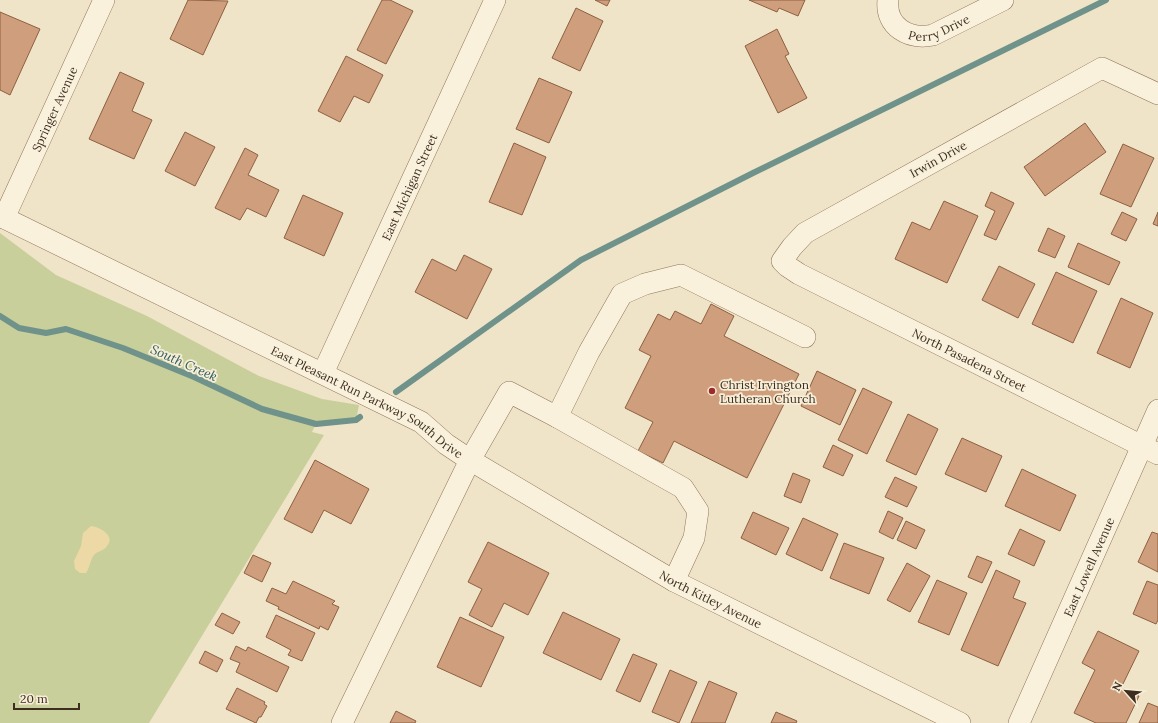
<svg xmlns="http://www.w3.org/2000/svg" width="1158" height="723" viewBox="0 0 1158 723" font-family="Lora,serif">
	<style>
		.green { fill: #c9cf9b }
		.sand { fill: #ecd9a5 }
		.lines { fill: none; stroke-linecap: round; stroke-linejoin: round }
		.stream { stroke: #6f938a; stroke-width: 6 }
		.building { fill: #cf9f7d; stroke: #8d5f41 }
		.minor-casing { stroke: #8d765c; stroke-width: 22 }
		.minor { stroke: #faf1dc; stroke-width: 21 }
		.poi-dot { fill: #9e2a2b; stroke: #f7eed8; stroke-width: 1.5 }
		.labels { text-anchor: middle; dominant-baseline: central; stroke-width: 3.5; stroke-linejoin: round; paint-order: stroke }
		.street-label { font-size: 12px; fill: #3d2e20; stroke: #f7eed8 }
		.poi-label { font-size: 12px; fill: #3d2e20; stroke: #f7eed8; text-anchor: start }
		.water-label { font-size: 13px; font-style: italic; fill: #2f5d5a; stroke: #f7eed8 }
	</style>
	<rect width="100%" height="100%" fill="#f0e4c8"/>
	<path class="green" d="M0,233L56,275L147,316L259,376L322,399L359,405L356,420L316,424L312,432L324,435L149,723H0Z"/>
	<path class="sand" d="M91,526C100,527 116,536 107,546C104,551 97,551 94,555C90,560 90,567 86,573H80L75,569L74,561L81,546L83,533Z"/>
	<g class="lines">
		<path class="stream" d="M0,316L19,328L46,333L66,329L123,348L194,377L262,409L316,424L356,420L360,417
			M396,392L581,260L753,173L1106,0"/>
	</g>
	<path class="building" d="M188,0L228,1L203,55L170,39Z
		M382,0H390L413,11L386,64L357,50Z
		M595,0H610L607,6Z
		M749,0H805L798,16L779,8L777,12Z
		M576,8L603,21L580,71L552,58Z
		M0,12L40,29L10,95L0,90Z
		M777,29L789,54L785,56L807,98L778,113L745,46Z
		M346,56L383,75L369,103L354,96L340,122L318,111Z
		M120,72L144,83L132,111L152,120L134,159L89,139Z
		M539,78L572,92L549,143L516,129Z
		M1085,123L1106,152L1045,196L1024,167Z
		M185,132L215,147L195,186L165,171Z
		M514,143L546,157L522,215L489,202Z
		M1123,144L1154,158L1131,207L1100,194Z
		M245,148L258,155L248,175L279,190L266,217L247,208L240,220L215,208Z
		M991,192L1014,203L996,240L984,235L995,211L985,206Z
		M303,195L343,213L324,256L284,238Z
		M944,201L978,216L947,283L895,259L912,222L930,230Z
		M1122,212L1137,219L1126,241L1111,234Z
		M1158,212V226L1153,224Z
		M1048,228L1065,236L1055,258L1038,251Z
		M1078,243L1120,262L1109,285L1068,267Z
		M464,255L492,269L467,319L415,292L432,259L456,271Z
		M999,266L1035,284L1018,318L982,300Z
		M1056,272L1097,291L1073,343L1032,324Z
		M1121,298L1153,313L1130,368L1097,353Z
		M711,304L734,316L724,336L799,374L747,478L674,441L663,463L638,451L653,422L625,408L651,356L639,350L658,314L670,320L675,311L701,324Z
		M817,371L856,390L840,425L801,406Z
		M863,388L892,402L867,454L838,440Z
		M908,414L938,429L916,475L886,461Z
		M962,438L1002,456L986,492L945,474Z
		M833,445L853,455L843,476L823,467Z
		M315,460L369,489L351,524L324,510L312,533L284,519Z
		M1022,469L1076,495L1060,531L1005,506Z
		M793,473L810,480L801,503L784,496Z
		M895,477L917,487L907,507L885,497Z
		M888,511L903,518L893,539L879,532Z
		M753,512L789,528L776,555L741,538Z
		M803,518L838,534L822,571L786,554Z
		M906,521L925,530L916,549L897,540Z
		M1020,529L1045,541L1034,566L1008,554Z
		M1152,532L1158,534V572L1138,562Z
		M488,542L549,573L528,615L504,603L492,627L469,615L482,589L468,582Z
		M844,543L884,558L869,594L830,578Z
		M253,555L271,563L262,582L244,573Z
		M977,556L992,562L982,583L968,577Z
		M907,563L930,576L910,612L887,600Z
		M996,570L1020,581L1013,598L1026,603L998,666L961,650Z
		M937,580L967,593L949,635L918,622Z
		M293,581L335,601L332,604L339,607L328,630L320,626L319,629L278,609L279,607L266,601L272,588L286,594Z
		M1147,581L1158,585V620L1156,624L1133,614Z
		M563,612L620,639L601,680L543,653Z
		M222,613L240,622L233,634L215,625Z
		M276,615L315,633L302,661L288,655L291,650L266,637Z
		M460,617L504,637L481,687L437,667Z
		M1098,631L1139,651L1121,688L1139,696L1126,723H1096L1074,713L1095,670L1082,663Z
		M236,646L246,651L248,647L289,667L277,692L236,672L240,663L230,659Z
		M205,651L223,660L217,672L199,663Z
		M633,654L657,664L640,702L616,691Z
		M670,670L697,682L679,723L652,712Z
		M709,681L737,693L725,723H691Z
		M237,688L265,702L264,704L267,706L261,717H259L256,723L226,709Z
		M1148,703L1158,707V723H1139Z
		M396,711L416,721L415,723H390Z
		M776,712L797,721L796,723H771Z"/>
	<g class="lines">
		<defs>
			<g id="minor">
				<path id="s1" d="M888,0C885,27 909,40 933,35L1003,0"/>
				<path id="s2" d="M1158,94L1102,68L805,233L792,247L782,261L787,266L799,274L1158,454"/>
				<path id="s3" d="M0,216L421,422L446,444L470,460L674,581L960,723"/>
				<path id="s4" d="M4,218L104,0"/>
				<path id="s5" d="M323,373L495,0"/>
				<path d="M557,417L683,488L698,511L694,538L674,581"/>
				<path d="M342,723L470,460L509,392L557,417L589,352L622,294L645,284L681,275L805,337"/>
				<path id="s6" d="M1019,723L1158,410"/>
			</g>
		</defs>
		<use href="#minor" class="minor-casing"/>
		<use href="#minor" class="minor"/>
	</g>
	<circle class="poi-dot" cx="712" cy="391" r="4"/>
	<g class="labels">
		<g class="street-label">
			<text stroke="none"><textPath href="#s1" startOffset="75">Perry Drive</textPath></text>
			<text stroke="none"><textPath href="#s4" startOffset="120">Springer Avenue</textPath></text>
			<text transform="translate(938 159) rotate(-29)">Irwin Drive</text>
			<text stroke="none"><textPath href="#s5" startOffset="205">East Michigan Street</textPath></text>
			<text stroke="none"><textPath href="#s2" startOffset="650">North Pasadena Street</textPath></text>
			<text stroke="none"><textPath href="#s3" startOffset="412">East Pleasant Run Parkway South Drive</textPath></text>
			<text stroke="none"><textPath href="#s6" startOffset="171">East Lowell Avenue</textPath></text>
			<text stroke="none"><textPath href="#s3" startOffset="809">North Kitley Avenue</textPath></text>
		</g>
		<g class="poi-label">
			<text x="720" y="384">Christ Irvington<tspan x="720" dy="14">Lutheran Church</tspan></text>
		</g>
		<g class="water-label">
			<text transform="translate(184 363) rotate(24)">South Creek</text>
		</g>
	</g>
	<g transform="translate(1126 691) rotate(297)" stroke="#f7eed8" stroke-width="3" paint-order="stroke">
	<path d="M0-3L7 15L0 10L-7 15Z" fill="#3d2e20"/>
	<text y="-6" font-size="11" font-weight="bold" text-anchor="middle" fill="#3d2e20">N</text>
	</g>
	<path d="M14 703v6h65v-6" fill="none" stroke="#3d2e20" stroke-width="2"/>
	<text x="20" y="703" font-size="12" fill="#3d2e20" stroke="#f7eed8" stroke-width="3" paint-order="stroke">20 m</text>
</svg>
